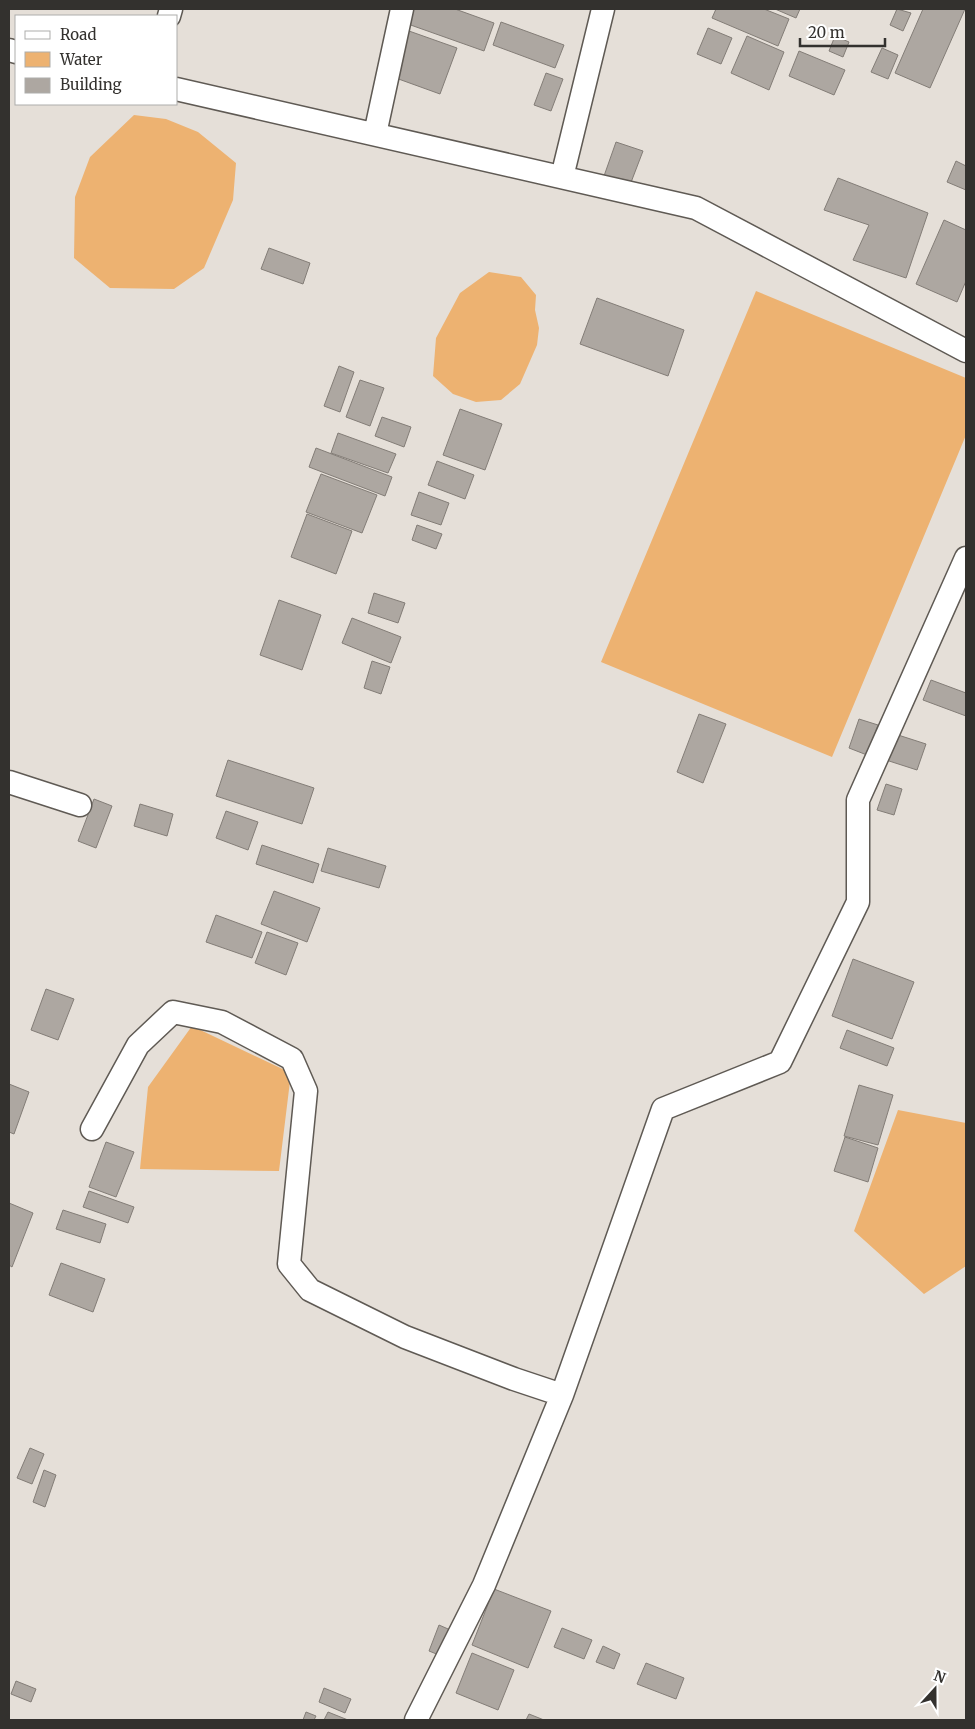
<svg xmlns="http://www.w3.org/2000/svg" width="975" height="1729" viewBox="0 0 975 1729" font-family="Merriweather,serif">
	<style>
		.water { fill: #edb271 }
		.building { fill: #ada7a1; stroke: #837d77 }
		.lines { fill: none; stroke-linecap: round; stroke-linejoin: round }
		.street-casing { stroke: #5f5a54; stroke-width: 25 }
		.street { stroke: #fff; stroke-width: 22 }
	</style>
	<rect width="100%" height="100%" fill="#e5dfd8"/>
	<path class="water" d="M134,115L166,119L198,132L236,163L233,200L204,268L174,289L110,288L74,258L75,197L90,157Z
		M489,272L521,277L536,295L535,310L539,328L537,345L520,384L501,400L476,402L453,394L433,376L436,338L460,293Z
		M756,291L966,378V435L832,757L601,662Z
		M192,1026L291,1073L279,1171L140,1169L148,1087Z
		M898,1110L966,1123V1266L924,1294L854,1231Z"/>
	<path class="building" d="M410,9H455L494,23L484,51L405,23Z
		M716,9H764L789,19L778,46L712,18Z
		M775,9H800L796,18Z
		M897,9L911,13L903,31L890,25Z
		M923,9H965L930,88L895,73Z
		M501,22L564,45L555,68L493,45Z
		M708,28L732,38L721,64L697,54Z
		M409,31L457,48L440,94L393,77Z
		M747,36L784,52L769,90L731,73Z
		M835,36L849,42L843,57L829,51Z
		M882,48L898,55L888,79L871,72Z
		M799,51L845,70L834,95L789,76Z
		M546,73L563,79L551,111L534,105Z
		M616,142L643,151L630,185L604,176Z
		M956,161L966,166V190L947,182Z
		M838,178L928,213L906,278L853,260L869,225L824,210Z
		M944,220L966,230V281L957,302L916,284Z
		M269,248L310,263L303,284L261,269Z
		M597,298L684,330L668,376L580,344Z
		M339,366L354,372L340,412L324,406Z
		M360,380L384,388L370,426L346,417Z
		M460,409L502,424L485,470L443,455Z
		M382,417L411,427L404,447L375,436Z
		M338,433L396,454L388,473L331,453Z
		M316,448L392,477L385,496L309,467Z
		M437,461L474,475L465,499L428,485Z
		M321,474L377,495L362,533L306,512Z
		M419,492L449,503L441,525L411,515Z
		M307,514L352,531L336,574L291,557Z
		M417,525L442,534L436,549L412,540Z
		M374,593L405,603L398,623L368,613Z
		M279,600L321,615L302,670L260,655Z
		M352,618L401,637L391,663L342,643Z
		M372,661L390,667L381,694L364,688Z
		M931,680L966,693V716L923,700Z
		M699,714L726,724L703,783L677,772Z
		M859,719L878,725L867,755L849,748Z
		M895,734L926,744L917,770L886,760Z
		M228,760L314,788L302,824L216,796Z
		M886,784L902,789L894,815L877,810Z
		M94,799L112,806L96,848L78,841Z
		M140,804L173,814L167,836L134,826Z
		M226,811L258,822L248,850L216,838Z
		M262,845L319,864L313,883L256,864Z
		M328,848L386,866L379,888L321,871Z
		M274,891L320,908L307,942L261,924Z
		M216,915L262,932L252,958L206,942Z
		M267,932L298,943L286,975L255,963Z
		M853,959L914,982L892,1039L832,1016Z
		M46,989L74,999L58,1040L31,1030Z
		M847,1030L894,1048L887,1066L840,1048Z
		M9,1084L29,1092L14,1134L9,1132Z
		M859,1085L893,1095L878,1145L844,1136Z
		M845,1137L878,1148L868,1182L834,1171Z
		M106,1142L134,1152L116,1197L89,1187Z
		M89,1191L134,1207L128,1223L83,1207Z
		M9,1203L33,1213L12,1267L9,1265Z
		M63,1210L106,1224L100,1243L56,1229Z
		M61,1263L105,1279L93,1312L49,1295Z
		M30,1448L44,1454L32,1484L17,1478Z
		M44,1470L56,1475L45,1507L33,1502Z
		M494,1589L551,1611L528,1668L472,1645Z
		M439,1625L455,1632L444,1657L429,1651Z
		M562,1628L592,1640L584,1659L554,1647Z
		M603,1646L620,1654L614,1669L596,1662Z
		M472,1653L514,1670L498,1710L456,1693Z
		M646,1663L684,1678L676,1699L637,1684Z
		M16,1681L36,1689L31,1702L11,1694Z
		M324,1688L351,1699L345,1713L319,1702Z
		M306,1712L316,1716L314,1720H303Z
		M328,1712L348,1720H324Z
		M529,1714L544,1720H526Z"/>
	<g class="lines">
		<defs>
			<path id="street" d="M169,16L171,9
				M9,50L16,52
				M176,89L696,208L966,351
				M375,134L402,9
				M562,177L603,9
				M9,782L80,805
				M92,1129L138,1045L173,1012L222,1022L292,1059L306,1091L289,1264L310,1290L405,1337L514,1379L562,1395
				M416,1720L484,1585L562,1395L663,1109L780,1062L858,902V800L966,558"/>
		</defs>
		<use href="#street" class="street-casing"/>
		<use href="#street" class="street"/>
	</g>
	<rect width="975" height="1729" fill="none" stroke="#33312e" stroke-width="20"/>
	<rect x="15" y="15" width="162" height="90" fill="#ffffff" stroke="#adadab"/>
	<rect x="25" y="31" width="25" height="8" fill="#ffffff" stroke="#adadab"/>
	<text x="60" y="40" font-size="15" fill="#33312e">Road</text>
	<rect x="25" y="52" width="25" height="15" fill="#edb271" stroke="#adadab"/>
	<text x="60" y="65" font-size="15" fill="#33312e">Water</text>
	<rect x="25" y="78" width="25" height="15" fill="#ada7a1" stroke="#adadab"/>
	<text x="60" y="90" font-size="15" fill="#33312e">Building</text>
	<g transform="translate(935 1689) rotate(21)" stroke="#ffffff" stroke-width="4" paint-order="stroke">
	<path d="M0-4L9 19L0 12L-9 19Z" fill="#33312e"/>
	<text y="-8" font-size="14" font-weight="bold" text-anchor="middle" fill="#33312e">N</text>
	</g>
	<path d="M800 38v8h85v-8" fill="none" stroke="#33312e" stroke-width="2.5"/>
	<text x="808" y="38" font-size="15" fill="#33312e" stroke="#ffffff" stroke-width="4" paint-order="stroke">20 m</text>
</svg>
